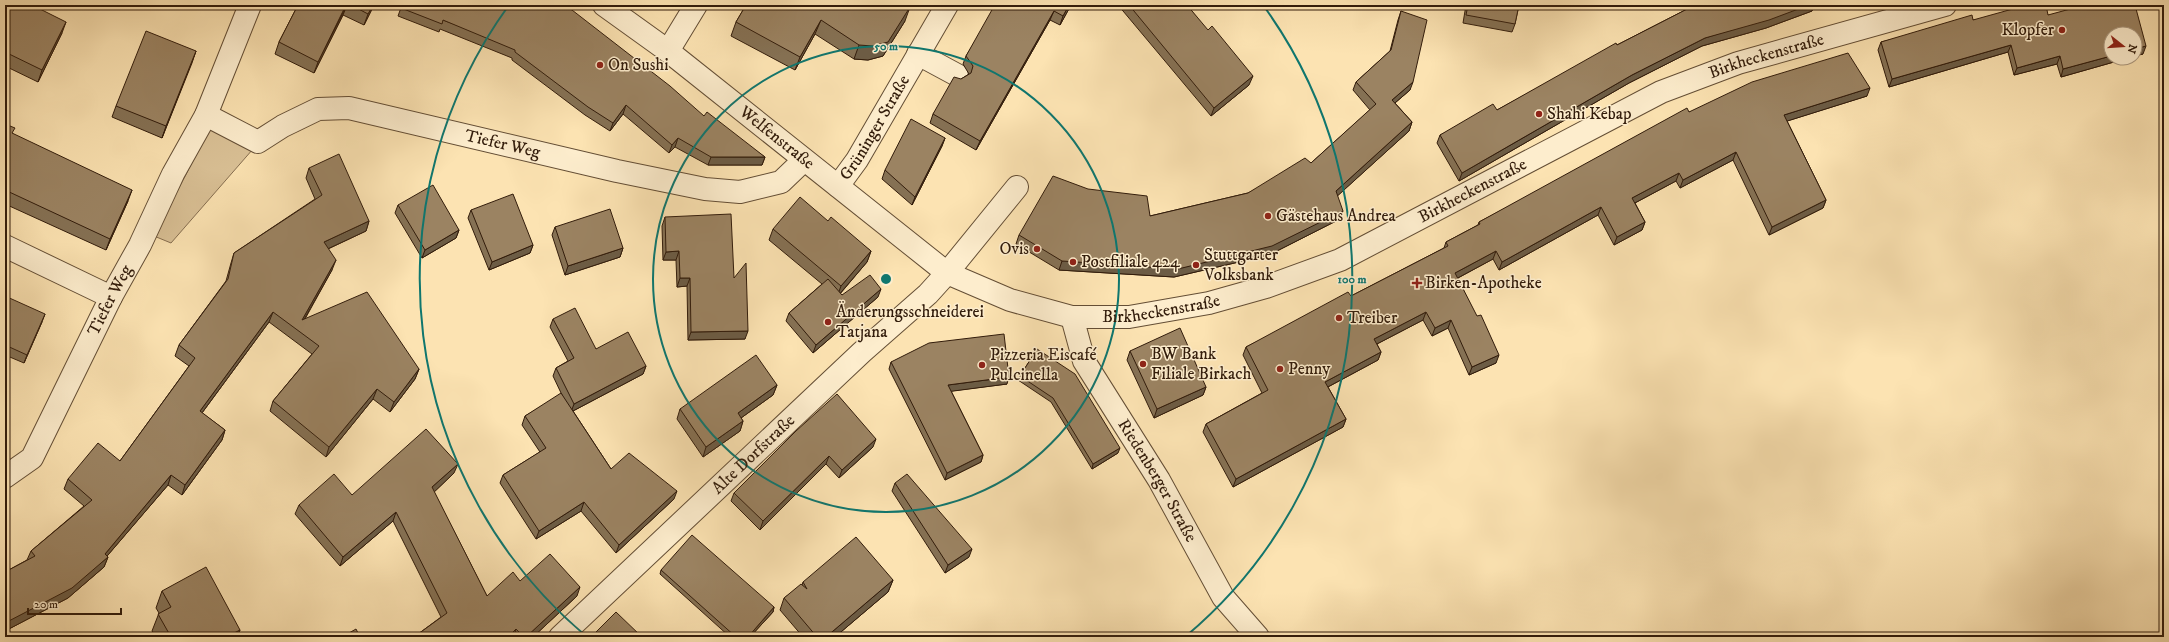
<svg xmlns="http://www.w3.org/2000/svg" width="2169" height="642" viewBox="0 0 2169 642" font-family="'IM FELL DW Pica',serif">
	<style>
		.green { fill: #dac196; stroke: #866e50 }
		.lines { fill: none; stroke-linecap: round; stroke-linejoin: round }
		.minor-casing { stroke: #644e35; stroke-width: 24 }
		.minor { stroke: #fdedcd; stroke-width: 22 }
		.wall { fill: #857154; stroke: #321c0b }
		.shaded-wall { fill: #6c5c45; stroke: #321c0b }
		.building { fill: #9b8362; stroke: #321c0b }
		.ring { fill: none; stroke: #0f766e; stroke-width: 2 }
		.poi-dot { fill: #8f2418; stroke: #fdedcd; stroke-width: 1.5 }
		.labels { text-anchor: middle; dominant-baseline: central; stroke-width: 3; stroke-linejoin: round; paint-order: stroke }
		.poi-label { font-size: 17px; fill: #321c0b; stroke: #fdedcd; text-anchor: start }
		.street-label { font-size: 17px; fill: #321c0b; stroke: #fdedcd }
		.centre { fill: #0f766e; stroke: #fdedcd; stroke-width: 2 }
		.ring-label { font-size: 12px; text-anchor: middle; font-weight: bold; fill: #0f766e; stroke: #fdedcd; stroke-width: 3; stroke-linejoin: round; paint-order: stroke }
	</style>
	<rect width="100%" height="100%" fill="#fce3b2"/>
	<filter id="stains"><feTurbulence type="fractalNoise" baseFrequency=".005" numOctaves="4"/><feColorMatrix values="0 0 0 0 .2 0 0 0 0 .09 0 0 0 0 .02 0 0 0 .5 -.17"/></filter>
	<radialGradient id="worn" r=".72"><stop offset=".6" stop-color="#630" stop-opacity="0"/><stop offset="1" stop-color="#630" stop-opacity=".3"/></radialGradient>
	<path class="green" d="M210,128L253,149L171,243L154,236Z"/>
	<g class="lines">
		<defs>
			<g id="minor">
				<path id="s1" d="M604,5L668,51L947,273L1010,300L1072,317H1129L1209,303L1266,287L1340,260L1661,92L1738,63L1945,5"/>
				<path d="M668,51L696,5"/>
				<path d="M918,54L957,75"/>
				<path id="s2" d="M206,115L258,142L283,126L318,109L349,108L617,171L705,189L740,192L781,182L804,160"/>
				<path id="s3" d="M838,186L857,160L947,5"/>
				<path d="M5,246L111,297"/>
				<path id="s4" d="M1072,317L1084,361L1159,480L1223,597L1258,637"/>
				<path id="s5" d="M5,477L32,458L111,297L140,245L173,174L206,115L250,5"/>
				<path id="s6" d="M560,637L862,352L928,294L947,273L1017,187"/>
			</g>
		</defs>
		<use href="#minor" class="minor-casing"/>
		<use href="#minor" class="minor"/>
	</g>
	<path class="wall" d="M5,5L62,33L38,82L5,66Z
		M298,5H374L364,25L343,15L314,73L275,54L279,42Z
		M402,5L704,116L765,157L762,165H708L675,147L669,153L623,114L610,131L585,115L512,60V58L440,29L439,32L398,16Z
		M746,5L905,21L883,56L868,60L854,59L815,34L795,70L731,36L736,22Z
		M998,5H1071L1060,25L1050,20L976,150L930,123L933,114L961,79L969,74L963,64L966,56Z
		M1118,5H1187L1249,85L1211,116Z
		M1466,5H1519L1515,24L1512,32L1463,23Z
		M1695,5H1814L1812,11L1766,28L1702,46L1629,83L1459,181L1437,143L1440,135L1497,110L1617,45Z
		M1401,11L1410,90L1395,103L1412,122L1409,131L1337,196L1340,219L1269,255L1174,277L1059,270L1016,244L1019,235L1150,216L1248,193L1311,163L1370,110L1353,90L1356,82L1390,51L1398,20Z
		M2048,15L2143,54L2111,58H2128L2061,77L2057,64L2014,75L2008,52L1889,87L1878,50L1881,42L1973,20Z
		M196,51L162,138L112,117L116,106Z
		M1867,96L1787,121L1826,200L1823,208L1769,235L1733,160L1680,188L1676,181L1635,203L1645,222L1642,230L1614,245L1598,215L1499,270L1493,259L1458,278L1496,363L1469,375L1448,328L1432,336L1423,320L1377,344L1381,352L1378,360L1328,387L1346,419L1343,427L1233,487L1203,432L1206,424L1262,393L1243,355L1246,347L1351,296L1444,248L1446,242L1478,225L1479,222L1689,112Z
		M5,124L13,134L128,201L106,250L5,204Z
		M945,138L942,146L912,205L882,179L885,170Z
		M309,168L369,221L366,231L328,249L332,270L305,319L419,369L415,379L390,412L373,399L326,457L270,411L273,401L312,354L269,322L202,413L225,430L222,440L182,495L168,485L107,556L108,557L104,567L68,598L5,631V572L27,560L31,551L84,506L64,489L68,479L120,461L189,366L175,356L179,345L226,281L231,263L234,253L315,199L306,178Z
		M398,205L459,230L456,238L422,258L395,213Z
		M471,210L533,245L530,253L489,270L468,218Z
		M665,217L734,278L745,339L688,340L687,286L677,287L676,260H663L662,226Z
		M828,221L871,251L867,262L840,294L842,295L878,297L813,353L786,321L789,313L822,284L769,240L773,229Z
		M555,227L623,248L620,257L565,275L552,235Z
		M5,296L42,322L24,363L5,355Z
		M553,319L596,349L646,366L643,374L573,411L611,469L674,499L616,553L581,511L536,539L500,483L503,475L540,452L522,425L525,416L562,395L553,376L556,368L568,361L550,327Z
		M1037,349L1118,453L1092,469L1051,402L1018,380L1020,376Z
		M1130,351L1206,387L1203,395L1154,418L1127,360Z
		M891,362L1007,384L951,391L983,455L981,462L945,480L889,369Z
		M777,385L773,395L741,418L743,421L740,431L703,457L677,419L680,409Z
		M796,431L873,447L839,478L826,464L760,530L731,501L734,493Z
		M454,473L434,492L487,596L520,581L577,596L533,637H414L441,617L393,521L340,566L295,514L299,505L352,495Z
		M895,483L969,557L945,573L892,491Z
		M661,570L774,607L773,612L750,637H730L660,574Z
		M893,580L888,592L835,637H803L780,610L784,598L802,585L803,582Z
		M162,591L240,630L237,637H156L152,631L159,613L156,608Z"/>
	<path class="shaded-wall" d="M347,5L343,15L314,73L318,62Z
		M373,5H374L364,25L368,14Z
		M1069,5H1071L1060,25L1063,16Z
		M1809,5H1814L1812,11L1766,28L1702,46L1629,83L1459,181L1462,173L1632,75L1705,38Z
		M910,7L905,21L883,56L868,60L854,59L859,45Z
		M1054,11L1050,20L976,150L980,141Z
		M821,20L815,34L795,70L800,57Z
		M66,22L62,33L38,82L42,70Z
		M2011,45L2008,52L1889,87L1892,79Z
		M2146,46L2143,54L2135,56V49Z
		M196,51L192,63L162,138L166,126Z
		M2060,56L2057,64L2014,75L2017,68Z
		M2111,56V58H2128L2061,77L2063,69Z
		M1253,76L1249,85L1211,116L1214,108Z
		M1413,82L1410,90L1389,108L1392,100Z
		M1870,88L1867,96L1781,123L1784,115Z
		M626,105L623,114L610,131L613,123Z
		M1412,122L1409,131L1333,200L1336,191Z
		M678,138L675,147L669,153L672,145Z
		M945,138L942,146L912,205L915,197Z
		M1736,152L1733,160L1680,188L1683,180Z
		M711,157H765L762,165H708Z
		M1679,173L1676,181L1629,206L1632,198Z
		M132,190L128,201L106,250L110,239Z
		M1826,200L1823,208L1769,235L1772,227Z
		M1601,207L1598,215L1499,270L1502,262Z
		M1343,211L1340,219L1269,255L1174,277L1059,270L1062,261Z
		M369,221L366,231L321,252L324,242Z
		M1645,222L1642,230L1614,245L1617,237Z
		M459,230L456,238L422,258L425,250Z
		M533,245L530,253L489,270L492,262Z
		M623,248L620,257L565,275L568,266Z
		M679,251L676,260H663L666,252Z
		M871,251L867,262L837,297L841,286Z
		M1496,251L1493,259L1452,281L1455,273Z
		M336,260L332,270L298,330L302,320Z
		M680,278H690L687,286L677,287Z
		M881,289L878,297L813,353L816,345Z
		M273,312L269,322L196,421L200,411Z
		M1426,312L1423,320L1371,347L1374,339Z
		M45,314L42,322L24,363L27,355Z
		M1451,320L1448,328L1432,336L1435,328Z
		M748,331L745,339L688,340L691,332Z
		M1381,352L1378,360L1322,390L1325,382Z
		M1499,355L1496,363L1469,375L1472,367Z
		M646,366L643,374L571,412L574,404Z
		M419,369L415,379L390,412L394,402Z
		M1009,377L1007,384L946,392L948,385Z
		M777,385L773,395L734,423L738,413Z
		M1206,387L1203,395L1154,418L1157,409Z
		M377,389L373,399L326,457L329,447Z
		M1346,419L1343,427L1233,487L1236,479Z
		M743,421L740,431L703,457L706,447Z
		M225,430L222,440L182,495L185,485Z
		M876,439L873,447L839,478L842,470Z
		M1120,448L1118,453L1092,469L1093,464Z
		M983,455L981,462L945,480L947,473Z
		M829,456L826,464L760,530L763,521Z
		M458,464L454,473L429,497L432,487Z
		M171,475L168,485L102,562L108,557L104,567L68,598L5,631V623L105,554Z
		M677,491L674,499L616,553L619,545Z
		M584,502L581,511L536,539L539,531Z
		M396,512L393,521L340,566L343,557Z
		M972,549L969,557L945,573L948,565Z
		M893,580L888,592L835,637H826Z
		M580,587L577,596L533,637H526Z
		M774,607L773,612L750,637H748Z
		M516,629L514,637H508Z
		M240,630L237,637H230V635Z"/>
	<path class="building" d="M5,5H32L66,22L42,70L5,52Z
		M298,5H346L318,62L279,42Z
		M351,5H373L368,14Z
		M402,5H560L572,10L670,86L704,116L707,112L765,157H711L678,138L672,145L626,105L613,123L588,107L515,52V50L443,20L442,24L401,8Z
		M746,5H907L910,7L888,42L873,46L859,45L821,20L800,57L736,22Z
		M998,5H1069L1063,16L1054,11L980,141L933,114L954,77L961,79L971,73L973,66L966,56L993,8L996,9Z
		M1129,5H1187L1208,30L1212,26L1253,76L1214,108Z
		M1468,5H1519L1515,24L1466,15Z
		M1695,5H1809L1769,20L1705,38L1632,75L1462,173L1440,135L1493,104L1497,110L1616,43L1617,45Z
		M2027,5H2046L2048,15L2085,5H2135L2146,46L2135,49V34H2111V56L2063,69L2060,56L2017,68L2011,45L1892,79L1881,42L1972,15L1973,20Z
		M1401,11L1427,20L1413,82L1392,100L1412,122L1336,191L1343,211L1272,246L1178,269L1062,261L1019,235L1053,176L1088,189L1147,196L1150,216L1248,193L1305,158L1311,163L1376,104L1356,82L1391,50Z
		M146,31L196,51L166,126L116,106Z
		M1848,53L1870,88L1784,115L1826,200L1772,227L1736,152L1683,180L1679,173L1632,198L1645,222L1617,237L1601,207L1502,262L1496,251L1455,273L1477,316L1481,315L1499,355L1472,367L1451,320L1435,328L1426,312L1374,339L1381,352L1325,382L1346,419L1236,479L1206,424L1268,390L1246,347L1348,292L1351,296L1448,246L1446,242L1480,224L1479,222L1687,108L1689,112L1752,82Z
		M911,119L945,138L915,197L885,170Z
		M5,124L15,128L12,133L132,190L110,239L5,190Z
		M339,154L369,221L324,242L336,260L302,320L367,292L419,369L394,402L377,389L329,447L273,401L319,346L273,312L200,411L225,430L185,485L171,475L105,554L108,557L72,588L5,623V572L35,556L31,551L92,500L68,479L98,443L120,461L195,358L179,345L228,279L234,253L322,195L309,168Z
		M433,185L459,230L425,250L398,205Z
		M513,194L533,245L492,262L471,210Z
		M800,197L828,221L831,217L871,251L841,286L773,229Z
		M610,209L623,248L568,266L555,227Z
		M731,214L734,278L746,263L748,331L691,332L690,278H680L679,251L666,252L665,217Z
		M870,275L881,289L816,345L789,313L828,279L842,295Z
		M5,296L45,314L27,355L5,345Z
		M575,308L596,349L628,332L646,366L574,404L556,368L574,358L553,319Z
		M1180,328L1206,387L1157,409L1130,351Z
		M1004,334L1009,377L948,385L983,455L947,473L891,362L929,343Z
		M1037,349L1075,374L1120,448L1093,464L1053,398L1020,376Z
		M756,355L777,385L738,413L743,421L706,447L680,409Z
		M561,393L611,469L629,453L677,491L619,545L584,502L539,531L503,475L546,448L525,416Z
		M837,394L876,439L842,470L829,456L763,521L734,493L796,431Z
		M426,429L458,464L432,487L487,596L513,572L520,581L550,554L580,587L526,637H524L516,629L508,637H414L447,613L396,512L343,557L299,505L334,474L352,495Z
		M907,474L972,549L948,565L895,483Z
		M692,535L774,607L748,637H736L661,570Z
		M856,537L893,580L826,637H817L784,598L801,584L807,589L803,582Z
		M206,567L240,630L230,635L231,637H171L158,614L171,607L162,591Z
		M616,612L642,637H591Z
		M356,629L360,637H342Z"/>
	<g class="ring">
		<circle cx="886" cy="279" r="233"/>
		<path d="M586 636A466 466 0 0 1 509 5M1263 5A466 466 0 0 1 1186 636"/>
	</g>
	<g class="poi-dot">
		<circle cx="2062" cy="30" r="4"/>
		<circle cx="600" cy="65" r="4"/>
		<circle cx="1539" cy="114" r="4"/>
		<circle cx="1268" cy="216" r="4"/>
		<circle cx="1037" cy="249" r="4"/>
		<circle cx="1073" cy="262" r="4"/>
		<circle cx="1196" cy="265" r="4"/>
		<path d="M1415 277h4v4h4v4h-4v4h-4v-4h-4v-4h4z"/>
		<circle cx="1339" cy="318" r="4"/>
		<circle cx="828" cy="322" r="4"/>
		<circle cx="1143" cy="364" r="4"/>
		<circle cx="982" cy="365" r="4"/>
		<circle cx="1280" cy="369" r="4"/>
	</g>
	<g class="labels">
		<g class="poi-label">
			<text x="2054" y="30" text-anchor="end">Klopfer</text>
			<text x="608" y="65">On Sushi</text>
			<text x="1547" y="114">Shahi Kebap</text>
			<text x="1276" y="216">Gästehaus Andrea</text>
			<text x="1029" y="249" text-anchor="end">Ovis</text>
			<text x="1204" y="255">Stuttgarter<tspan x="1204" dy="20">Volksbank</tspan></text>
			<text x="1081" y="262">Postfiliale 424</text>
			<text x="1425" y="283">Birken-Apotheke</text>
			<text x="836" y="312">Änderungsschneiderei<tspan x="836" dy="20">Tatjana</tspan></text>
			<text x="1347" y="318">Treiber</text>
			<text x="1151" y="354">BW Bank<tspan x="1151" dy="20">Filiale Birkach</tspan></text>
			<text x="990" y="355">Pizzeria Eiscafé<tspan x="990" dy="20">Pulcinella</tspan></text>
			<text x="1288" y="369">Penny</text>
		</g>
		<g class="street-label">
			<text stroke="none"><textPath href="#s1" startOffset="1318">Birkheckenstraße</textPath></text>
			<text stroke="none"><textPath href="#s3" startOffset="69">Grüninger Straße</textPath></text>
			<text stroke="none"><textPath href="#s1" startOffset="218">Welfenstraße</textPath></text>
			<text stroke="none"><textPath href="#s2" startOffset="316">Tiefer Weg</textPath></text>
			<text stroke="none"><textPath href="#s1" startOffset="994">Birkheckenstraße</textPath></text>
			<text stroke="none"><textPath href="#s5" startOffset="209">Tiefer Weg</textPath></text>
			<text stroke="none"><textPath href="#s1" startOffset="658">Birkheckenstraße</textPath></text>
			<text stroke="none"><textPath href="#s6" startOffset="266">Alte Dorfstraße</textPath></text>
			<text stroke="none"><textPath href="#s4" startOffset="186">Riedenberger Straße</textPath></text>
		</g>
	</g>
	<circle cx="886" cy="279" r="6" class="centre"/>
	<g class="ring-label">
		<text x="886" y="50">50 m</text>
		<text x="1352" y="283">100 m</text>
	</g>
	<rect width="2169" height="642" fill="none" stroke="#fce3b2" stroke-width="20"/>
	<rect x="6" y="6" width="2157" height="630" fill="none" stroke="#321c0b" stroke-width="2"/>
	<rect x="10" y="10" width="2149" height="622" fill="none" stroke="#321c0b"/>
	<g transform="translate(2123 46) rotate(107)"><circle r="19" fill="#fdedcd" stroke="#ac997f"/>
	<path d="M0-3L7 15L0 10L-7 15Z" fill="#8f2418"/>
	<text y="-6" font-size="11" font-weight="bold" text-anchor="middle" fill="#321c0b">N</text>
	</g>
	<path d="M28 608v6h93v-6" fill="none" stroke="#321c0b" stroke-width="2"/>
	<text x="34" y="608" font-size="12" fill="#321c0b" stroke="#fdedcd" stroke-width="3" paint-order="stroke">20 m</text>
	<rect width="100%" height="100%" filter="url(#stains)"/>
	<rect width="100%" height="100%" fill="url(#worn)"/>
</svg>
